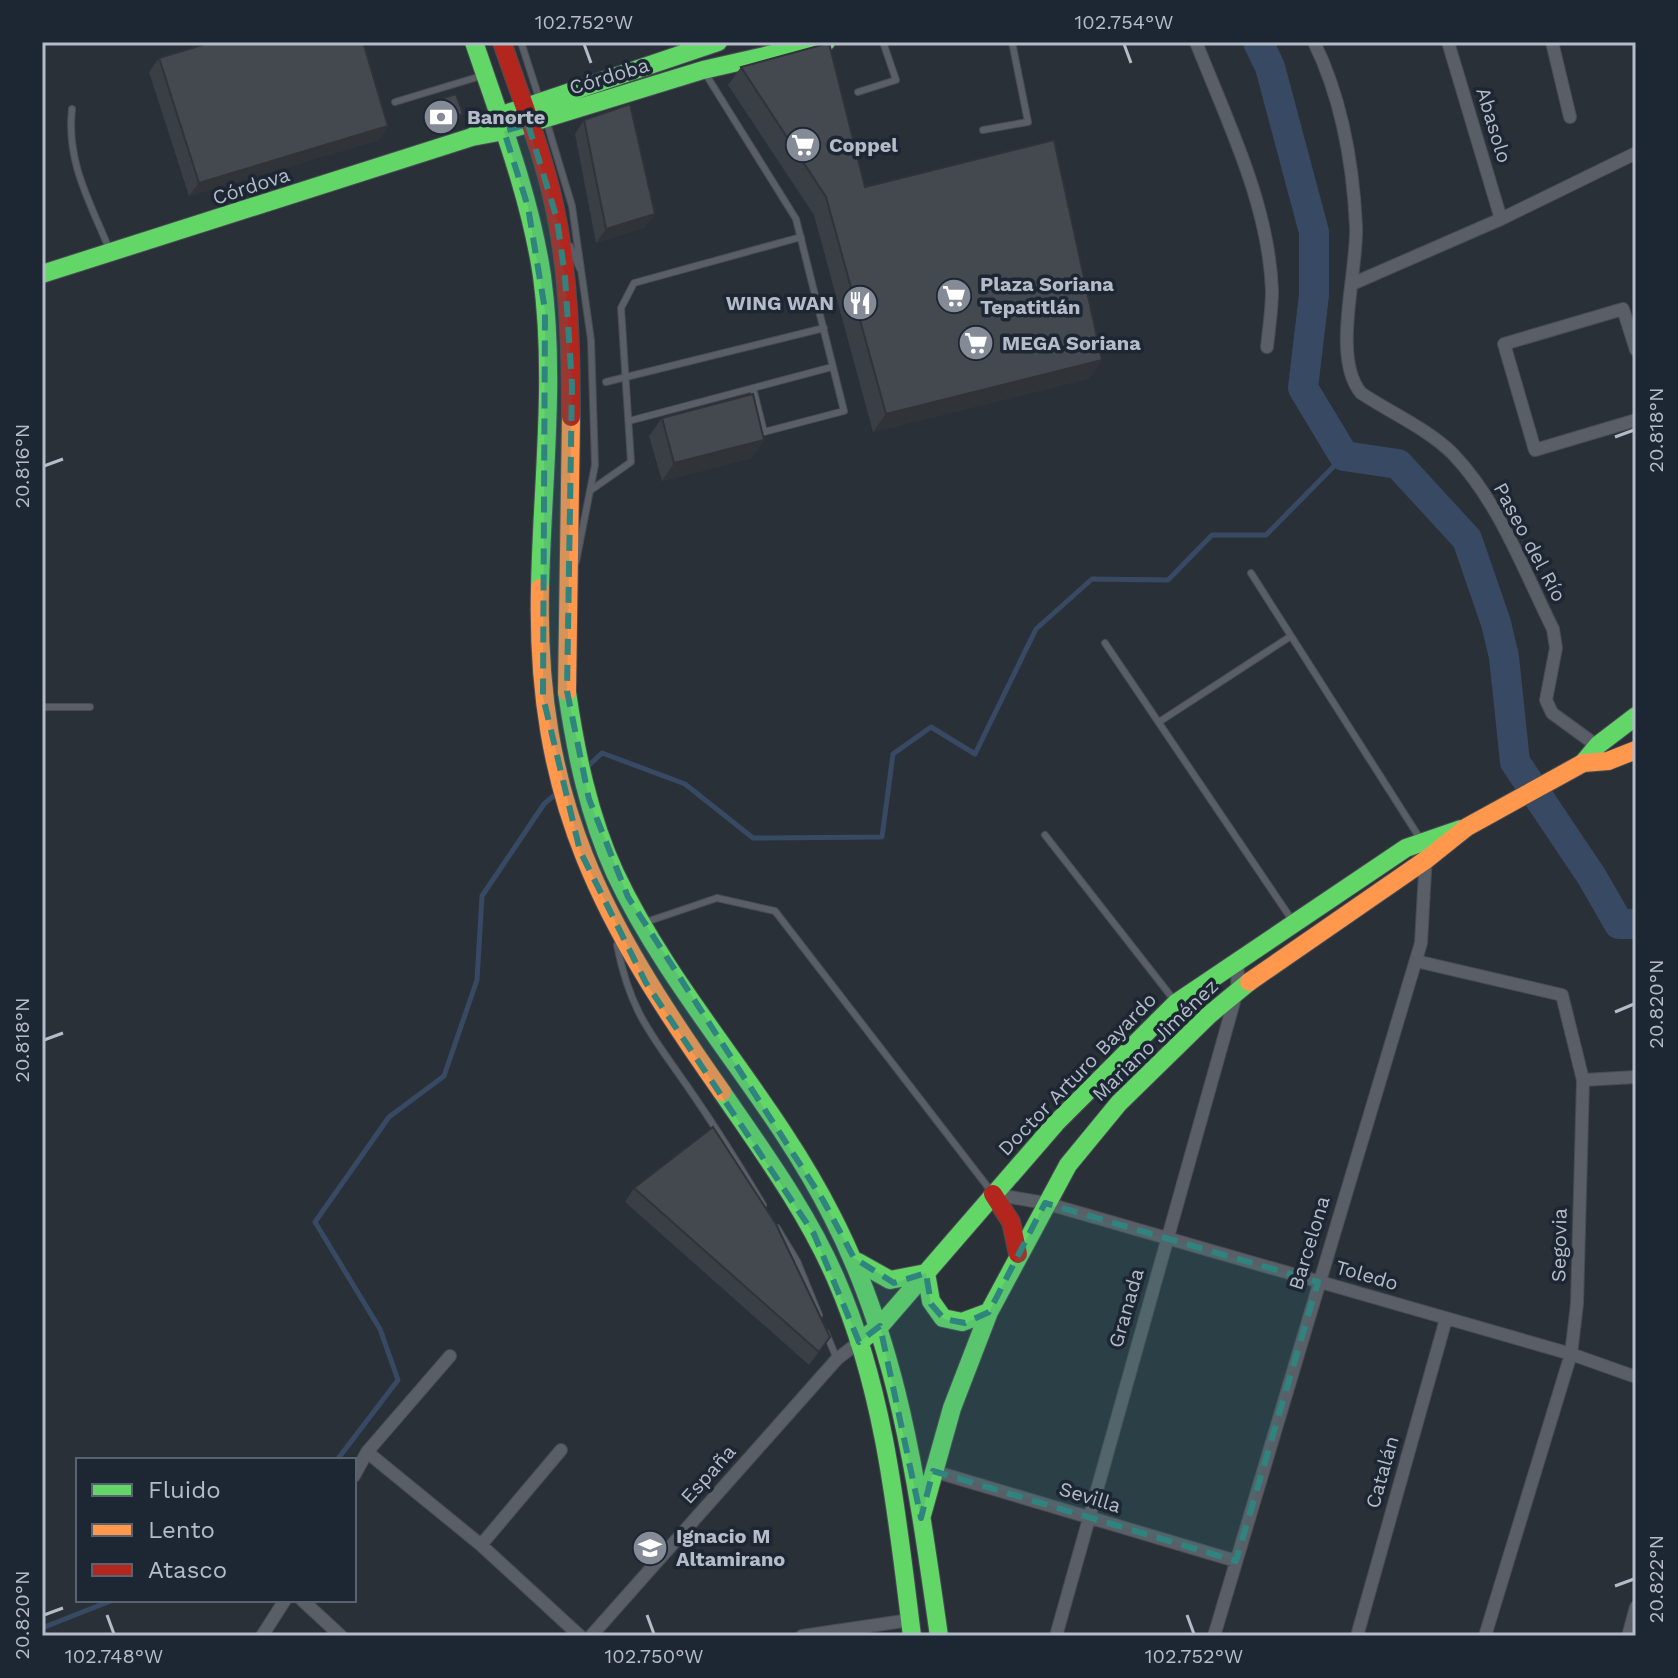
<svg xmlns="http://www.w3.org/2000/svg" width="1678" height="1678" viewBox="0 0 1678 1678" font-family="'Work Sans',sans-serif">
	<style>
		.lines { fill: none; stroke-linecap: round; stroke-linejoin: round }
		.stream { stroke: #384963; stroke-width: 5 }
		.river { stroke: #384963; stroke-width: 30 }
		.lane-casing { stroke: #484c53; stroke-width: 8 }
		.street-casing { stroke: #484c53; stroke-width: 14 }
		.fast-casing { stroke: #484c53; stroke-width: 20 }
		.slow-casing { stroke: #484c53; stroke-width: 20 }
		.jam-casing { stroke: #484c53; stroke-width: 20 }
		.lane { stroke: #5a5e66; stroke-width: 6 }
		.street { stroke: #5a5e66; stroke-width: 12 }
		.fast { stroke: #63d668; stroke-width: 18 }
		.slow { stroke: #ff974d; stroke-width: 18 }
		.jam { stroke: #b3261e; stroke-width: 18 }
		.wall { fill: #3a3f45 }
		.shaded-wall { fill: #303338 }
		.building { fill: #444950; stroke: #303338; stroke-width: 2 }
		.marked { fill: #308480; fill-opacity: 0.2; stroke: #308480; stroke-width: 6; stroke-dasharray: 16 10; stroke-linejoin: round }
		.ticks { fill: none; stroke: #b4bcc9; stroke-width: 3 }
		.labels { text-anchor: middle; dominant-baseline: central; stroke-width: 7; stroke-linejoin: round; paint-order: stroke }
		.street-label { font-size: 20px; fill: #b4bcc9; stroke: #1d2633 }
		.poi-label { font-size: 20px; font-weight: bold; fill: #b4bcc9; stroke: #1d2633; text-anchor: start }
		.neatline { fill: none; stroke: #b4bcc9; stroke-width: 3 }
		.ticks-label { font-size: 20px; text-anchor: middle; fill: #b4bcc9 }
	</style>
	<rect width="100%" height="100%" fill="#2a3038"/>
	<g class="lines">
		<path class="stream" d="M586,768L602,753L685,784L753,838L882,837L893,754L931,727L975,754L1036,629L1092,579L1168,580L1212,535H1266L1344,456
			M337,1460L398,1380L380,1329L315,1222L389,1117L444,1076L477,980L482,896L544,804L557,793
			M42,1628L113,1600"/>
		<path class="river" d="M1258,42L1270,67L1314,232V295L1303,388L1344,456L1398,464L1467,539L1496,623L1504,657L1515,762L1592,877L1619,924H1636"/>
		<defs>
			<path id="lane" d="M521,42L539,98
				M705,73L796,219L844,411L764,432L753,388
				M858,92L896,80L883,42
				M395,102L481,76
				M72,109C66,162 90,202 110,251
				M546,120L572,206L591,340L595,465L576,562
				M983,130L1028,122L1012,42
				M570,246L580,269
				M606,382L824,328
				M629,421L832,367
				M591,490L631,462L621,308L634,283L801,237
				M1251,573L1421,840
				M1105,643L1292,920
				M42,707H90
				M1159,722L1291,636
				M1045,835L1174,1000
				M646,922L717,898L775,911L991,1191
				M617,945C631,1017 655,1038 694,1096C718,1131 741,1168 763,1205
				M777,1228L797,1261L819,1315
				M826,1333L837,1359"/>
			<path id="street" d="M1196,42C1227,121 1269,204 1272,291C1272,309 1269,328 1267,347
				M1314,42C1341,97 1353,164 1356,226C1358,272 1331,357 1361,393C1391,413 1428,429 1453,454C1499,502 1524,571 1553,629L1556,648L1546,700L1552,713L1600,748
				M1448,42L1501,219
				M1552,42L1570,117
				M1352,284L1501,219L1636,153
				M1636,350L1623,309L1504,344L1535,450L1636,420
				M1416,961L1562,995L1583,1080L1577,1304L1571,1354L1485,1636
				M1583,1080L1636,1077
				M993,1194L1045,1203L1571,1354L1636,1377
				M367,1452L481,1545L580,1636
				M933,1471L1236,1561
				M354,1476L367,1452L450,1356
				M481,1545L561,1450
				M302,1600L341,1636
				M262,1636L285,1600
				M591,1636L837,1359L859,1342
				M802,1636L910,1620
				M1056,1636L1237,991L1238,960
				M1214,1636L1421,943L1426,854
				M1357,1636L1446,1319
				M1628,1636L1636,1607"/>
			<path id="fast" d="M474,42C500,119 530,196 542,276C556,379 542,485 540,588
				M472,137L499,116L718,42
				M42,274L472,137L504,131L703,70L826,42
				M567,692C576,754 589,816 615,873C673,996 771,1095 832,1216C900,1348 918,1490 939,1636
				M1583,763L1598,745L1636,716
				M722,1092C763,1152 807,1212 836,1279C885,1391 897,1516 912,1636
				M858,1262L890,1280L926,1273
				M926,1273L931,1301L943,1318L962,1322L989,1312
				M859,1342L880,1326L1056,1123L1176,1003L1406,848L1461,829
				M922,1515L952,1408L989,1312L1068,1165L1119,1103L1209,1015L1249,982"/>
			<path id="slow" d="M540,588C535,801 603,923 722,1092
				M567,692L571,417
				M1249,982L1427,859L1467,827L1583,763L1608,761L1636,750"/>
			<path id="jam" d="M502,42C520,96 542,149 554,204C569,273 571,346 571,417
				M993,1194L1011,1222L1018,1254"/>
		</defs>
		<use href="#lane" class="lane-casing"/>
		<use href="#street" class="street-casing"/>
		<use href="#fast" class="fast-casing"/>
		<use href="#slow" class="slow-casing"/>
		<use href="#jam" class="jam-casing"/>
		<use href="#lane" class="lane"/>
		<use href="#street" class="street"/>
		<use href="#fast" class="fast"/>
		<use href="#slow" class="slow"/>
		<use href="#jam" class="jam"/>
	</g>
	<path class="wall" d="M159,58L388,126L379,140L189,196L149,72Z
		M741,67L865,187L1090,378L873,432L814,215L728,85Z
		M431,102L457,123L432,131L424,111Z
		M584,120L655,214L645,227L596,243L575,134Z
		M662,418L764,440L752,458L662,481L649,436Z
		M634,1188L830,1337L809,1365L625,1202Z"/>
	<path class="shaded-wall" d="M463,114L457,123L432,131L438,122Z
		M388,126L379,140L189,196L199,183Z
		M655,214L645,227L596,243L606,229Z
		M1102,360L1090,378L873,432L886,414Z
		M764,440L752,458L662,481L674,463Z"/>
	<path class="building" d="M212,42H363L388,126L199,183L159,58Z
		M829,43L865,187L1054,140L1102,360L886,414L826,197L741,67Z
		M456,94L463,114L438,122L431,102Z
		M630,104L655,214L606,229L584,120Z
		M753,394L764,440L674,463L662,418Z
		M713,1127L776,1224L830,1337L819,1352L634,1188Z"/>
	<path class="marked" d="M528,124L557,219L565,277L572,385L567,691L589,799L628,897L823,1200L854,1258L894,1283L926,1273L931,1304L944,1319L965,1323L989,1312L1045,1203L1318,1282L1236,1561L933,1471L921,1518L880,1326L859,1342L814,1234L646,983L580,851L543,697L545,310L528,207L504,131Z"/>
	<path class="ticks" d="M584,44L591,63M1124,44L1131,63M1615,437L1634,430M44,466L63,459M1615,1012L1634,1004M44,1040L63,1033M1615,1586L1634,1579M44,1615L63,1608M107,1615L114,1634M647,1615L654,1634M1187,1615L1194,1634"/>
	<defs>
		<symbol id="bank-disc" viewBox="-11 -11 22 22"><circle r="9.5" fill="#848b96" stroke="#1d2633"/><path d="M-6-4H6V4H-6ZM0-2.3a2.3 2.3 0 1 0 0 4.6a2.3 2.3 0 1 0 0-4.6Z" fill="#fff"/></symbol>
		<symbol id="supermarket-disc" viewBox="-11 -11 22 22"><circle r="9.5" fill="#848b96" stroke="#1d2633"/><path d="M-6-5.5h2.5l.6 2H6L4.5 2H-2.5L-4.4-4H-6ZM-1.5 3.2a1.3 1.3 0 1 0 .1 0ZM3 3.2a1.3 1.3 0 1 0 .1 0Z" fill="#fff"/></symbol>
		<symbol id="restaurant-disc" viewBox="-11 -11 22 22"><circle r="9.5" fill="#848b96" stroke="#1d2633"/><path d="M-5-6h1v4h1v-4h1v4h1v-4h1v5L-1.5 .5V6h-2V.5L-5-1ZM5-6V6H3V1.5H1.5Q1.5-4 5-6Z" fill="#fff"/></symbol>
		<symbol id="school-disc" viewBox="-11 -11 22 22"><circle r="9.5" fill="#848b96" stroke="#1d2633"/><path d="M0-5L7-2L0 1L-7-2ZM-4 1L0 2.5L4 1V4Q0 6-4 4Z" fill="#fff"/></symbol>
	</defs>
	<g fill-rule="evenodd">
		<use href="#bank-disc" x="421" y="97" width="40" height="40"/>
		<use href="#supermarket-disc" x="783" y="125" width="40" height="40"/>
		<use href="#supermarket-disc" x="934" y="276" width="40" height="40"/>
		<use href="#restaurant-disc" x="840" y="283" width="40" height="40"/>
		<use href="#supermarket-disc" x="956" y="323" width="40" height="40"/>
		<use href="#school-disc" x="630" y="1528" width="40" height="40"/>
	</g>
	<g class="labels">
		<g class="street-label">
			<text transform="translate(609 76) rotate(-17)">Córdoba</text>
			<text transform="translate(1494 125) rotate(73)">Abasolo</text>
			<text transform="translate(251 186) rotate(-18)">Córdova</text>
			<text transform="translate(1530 542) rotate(62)">Paseo del Río</text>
			<text transform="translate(1155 1040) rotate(-44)">Mariano Jiménez</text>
			<text transform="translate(1077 1074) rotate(-46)">Doctor Arturo Bayardo</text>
			<text transform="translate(1309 1243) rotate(-73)">Barcelona</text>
			<text transform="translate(1559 1245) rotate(-89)">Segovia</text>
			<text transform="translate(1367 1275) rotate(16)">Toledo</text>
			<text transform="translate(1126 1308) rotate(-74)">Granada</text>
			<text transform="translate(1382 1472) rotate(-74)">Catalán</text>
			<text transform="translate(708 1474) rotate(-48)">España</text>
			<text transform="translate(1090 1497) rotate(17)">Sevilla</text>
		</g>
		<g class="poi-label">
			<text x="467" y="117">Banorte</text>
			<text x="829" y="145">Coppel</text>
			<text x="980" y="284">Plaza Soriana<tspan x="980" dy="23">Tepatitlán</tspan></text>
			<text x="834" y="303" text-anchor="end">WING WAN</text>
			<text x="1002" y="343">MEGA Soriana</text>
			<text x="676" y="1536">Ignacio M<tspan x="676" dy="23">Altamirano</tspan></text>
		</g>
	</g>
	<rect width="1678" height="1678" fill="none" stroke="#1d2633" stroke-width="88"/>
	<rect x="76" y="1458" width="280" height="144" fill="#1d2633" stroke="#59626f" stroke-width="2"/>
	<rect x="92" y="1484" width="40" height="12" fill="#63d668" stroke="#59626f" stroke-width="2"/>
	<text x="148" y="1498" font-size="24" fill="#b4bcc9">Fluido</text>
	<rect x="92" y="1524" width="40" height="12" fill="#ff974d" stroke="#59626f" stroke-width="2"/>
	<text x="148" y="1538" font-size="24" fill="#b4bcc9">Lento</text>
	<rect x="92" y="1564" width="40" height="12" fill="#b3261e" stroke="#59626f" stroke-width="2"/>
	<text x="148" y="1578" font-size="24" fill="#b4bcc9">Atasco</text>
	<rect x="44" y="44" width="1590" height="1590" class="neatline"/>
	<g class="ticks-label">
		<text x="584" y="29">102.752°W</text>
		<text x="1124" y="29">102.754°W</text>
		<text transform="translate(1656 430) rotate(-90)" y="7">20.818°N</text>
		<text transform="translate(22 466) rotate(-90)" y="7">20.816°N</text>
		<text transform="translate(1656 1004) rotate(-90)" y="7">20.820°N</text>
		<text transform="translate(22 1040) rotate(-90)" y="7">20.818°N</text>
		<text transform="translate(1656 1579) rotate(-90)" y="7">20.822°N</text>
		<text transform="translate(22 1615) rotate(-90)" y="7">20.820°N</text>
		<text x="114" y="1663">102.748°W</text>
		<text x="654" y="1663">102.750°W</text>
		<text x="1194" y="1663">102.752°W</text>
	</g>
</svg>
